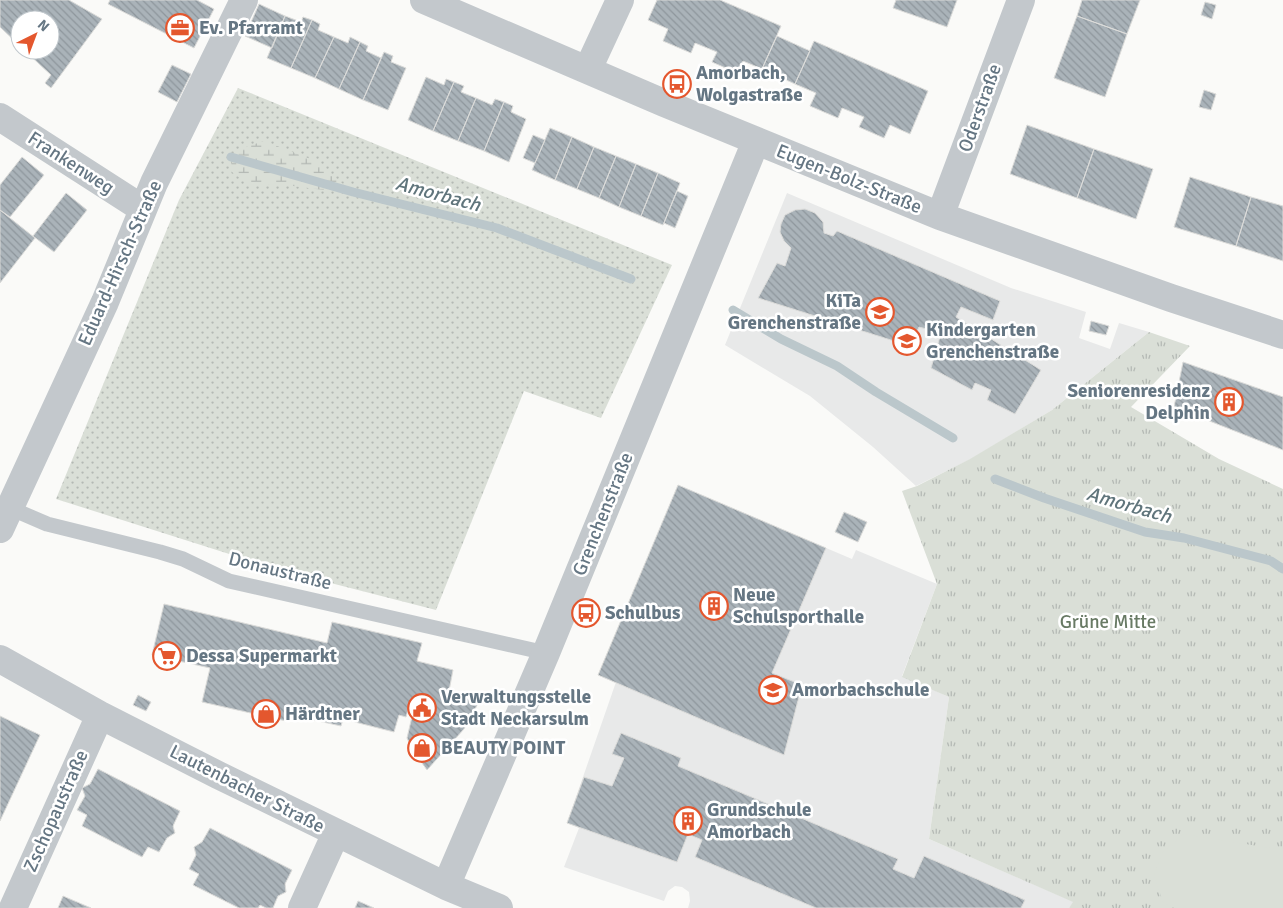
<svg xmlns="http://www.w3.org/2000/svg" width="1283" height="908" viewBox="0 0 1283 908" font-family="Signika,sans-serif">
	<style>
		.built { fill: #e8e9e9 }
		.grass { fill: url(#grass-dots) }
		.wetland { fill: url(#wetland-marsh) }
		.park { fill: url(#park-tufts) }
		.pitch { fill: #dadfd7 }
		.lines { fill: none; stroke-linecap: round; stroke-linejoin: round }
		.stream { stroke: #bbc7cb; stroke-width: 9 }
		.building { fill: url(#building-back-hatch); stroke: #dcdcda }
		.lane { stroke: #c3c8cc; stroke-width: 15 }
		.street { stroke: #c3c8cc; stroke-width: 28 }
		.labels { text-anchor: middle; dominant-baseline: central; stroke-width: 5; stroke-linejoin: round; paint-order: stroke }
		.poi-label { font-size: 19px; font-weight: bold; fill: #657683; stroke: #fff; text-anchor: start }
		.street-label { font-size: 19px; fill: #657683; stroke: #fff }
		.park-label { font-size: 19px; fill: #687a64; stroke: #fff }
		.water-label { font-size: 20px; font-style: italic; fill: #60757c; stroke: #fff }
	</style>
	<defs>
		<pattern id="grass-dots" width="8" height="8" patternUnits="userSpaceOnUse" patternTransform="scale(1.25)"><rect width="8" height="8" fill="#dadfd7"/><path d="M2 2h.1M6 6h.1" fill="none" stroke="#b4b9b4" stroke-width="1.8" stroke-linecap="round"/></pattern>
		<pattern id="wetland-marsh" width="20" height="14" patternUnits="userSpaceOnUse" patternTransform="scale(1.25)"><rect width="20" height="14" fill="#dadfd7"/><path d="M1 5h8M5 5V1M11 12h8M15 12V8" fill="none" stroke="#b4b9b4"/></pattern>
		<pattern id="park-tufts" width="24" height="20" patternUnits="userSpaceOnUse" patternTransform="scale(1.25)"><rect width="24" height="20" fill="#dadfd7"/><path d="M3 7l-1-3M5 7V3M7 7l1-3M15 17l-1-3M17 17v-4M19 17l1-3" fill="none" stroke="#b4b9b4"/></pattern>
		<pattern id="building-back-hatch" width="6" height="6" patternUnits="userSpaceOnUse" patternTransform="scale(1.25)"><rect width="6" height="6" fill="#aab3b9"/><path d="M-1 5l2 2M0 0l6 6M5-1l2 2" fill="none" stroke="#8e969c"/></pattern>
	</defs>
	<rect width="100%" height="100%" fill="#fafaf8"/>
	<path class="built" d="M787,193L1011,288L1086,312L1079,338L1110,349L1119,323L1149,332L1052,410L971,459L916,486L873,447L810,396L725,345Z
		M678,485L852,559L856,550L937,584L902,676L949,697L929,839L1074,902L1069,908H688L690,901L689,892L682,887L675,886L668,891L664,901L564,867L579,828L567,823L616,682L598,675Z"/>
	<path class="grass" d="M238,88L672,265L601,418L524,391L436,610L280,570L56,499L179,200Z"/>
	<path class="wetland" d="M264,141L313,160L353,192L331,191L278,184L250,185L232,172L231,157L248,146Z"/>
	<path class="park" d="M1149,332L1190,346L1131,407L1219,459L1283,489V908H1069L1073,902L929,839L949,697L902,677L937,584L902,491L917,486L970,459L1052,410Z"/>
	<path class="pitch" d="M1183,834L1283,850V908H1174L1163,902L1154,875L1162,853Z"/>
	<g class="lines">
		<path class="stream" d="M231,157L353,192L497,228L631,279
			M733,310L781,339L837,366L876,392L953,438
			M995,479L1044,498L1145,532L1184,538L1271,561L1283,569"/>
	</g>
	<path class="building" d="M0,0H69L102,19L51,88L45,83L51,75L24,50H50V20H20V46L0,27Z
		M110,0H197L214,9L194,48L108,4Z
		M657,0H720L781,26L762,69L743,61L737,73L712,62L717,52L695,43L691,53L663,41L668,29L648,20Z
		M896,0H957L947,27L893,8Z
		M1082,0H1140L1127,34L1077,16Z
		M1205,2L1216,5L1212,19L1201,15Z
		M259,4L285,16L272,48L245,36Z
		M285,16L301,22L303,17L312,20L291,68L267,58Z
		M1077,16L1127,34L1105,97L1054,78Z
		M312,20L320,24L318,30L334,37L315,78L291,68Z
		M777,36L810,51L795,84L762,69Z
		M334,37L348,43L350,37L360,42L339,89L315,78Z
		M814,41L928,91L910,134L890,125L884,138L859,127L864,117L842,108L838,118L810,106L816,93L795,84Z
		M360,42L368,46L366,51L381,58L363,100L339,89Z
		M384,52L393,56L391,62L406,68L388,110L363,100Z
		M172,65L191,74L177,102L158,92Z
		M426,77L444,85L446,79L454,82L433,131L408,120Z
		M454,82L464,86L461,92L476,98L458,141L433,131Z
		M1204,90L1216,94L1211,110L1199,107Z
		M476,98L492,105L495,99L504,102L484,151L458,141Z
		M504,102L513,106L511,112L526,119L509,162L484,151Z
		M1027,125L1094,149L1077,198L1010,174Z
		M550,128L572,137L555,180L532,170Z
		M533,135L545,140L535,163L523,158Z
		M572,137L594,147L577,189L555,180Z
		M594,147L616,156L599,198L577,189Z
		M1094,149L1153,169L1136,219L1077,198Z
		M616,156L636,164L619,207L599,198Z
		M22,157L44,175L10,217L0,210V185Z
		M636,164L658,173L641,216L619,207Z
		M658,173L680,183L663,225L641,216Z
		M1190,177L1251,197L1236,246L1174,227Z
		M677,191L688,196L675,228L664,223Z
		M66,193L87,210L54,252L33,236Z
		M1251,197L1283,206V261L1236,246Z
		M805,209L815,213L823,222L824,233L833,236L837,231L1000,301L993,320L961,307L956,317L1041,370L1015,414L987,400L991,390L975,383L972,390L931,368L941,333L919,327L914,337L898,332L894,341L758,298L777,263L785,266L791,248L784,241L780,232L781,224L785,215L795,210Z
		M0,210L35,238L0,283Z
		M1091,321L1109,326L1106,335L1089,331Z
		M1183,362L1283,397V450L1174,407Z
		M678,485L826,548L772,673L802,685L784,755L598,675Z
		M844,512L867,522L858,542L835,532Z
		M164,604L327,643L332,622L422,643L417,661L453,670L449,691L480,700L464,729L427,770L412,749L407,738L414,708L409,706L406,717L399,715L394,732L343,719L341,726L287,714L286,721L202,702L210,668L152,655Z
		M138,695L151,702L146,711L133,705Z
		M0,716L40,735L0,821Z
		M621,733L681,758L678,766L898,859L893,869L914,878L924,856L1025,900L1021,908H816L695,857L702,840L688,834L677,862L567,823L584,777L612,786L624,758L612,754Z
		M98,769L180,811L173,826L175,833L167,838L159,852L148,847L142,857L82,826L87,815L77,810L85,796L82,788L90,784Z
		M210,828L292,870L285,884L286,892L278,896L273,908H266L260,905L258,908H239L193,885L199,874L189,869L196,855L194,847L202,842Z
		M63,896L91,908H58Z
		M358,901L374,908H355Z"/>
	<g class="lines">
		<path class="lane" d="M10,508L47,524L160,552L183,559L229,581L546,653"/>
		<path class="street" d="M424,0L664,103L940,216L1171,298L1283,335
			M588,69L620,0
			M0,117L143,209
			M940,216L1021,0
			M0,529L105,302L154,183L244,0
			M0,659L100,715L218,775L446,886L499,908
			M446,886L546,653L756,141
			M13,908L100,715
			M302,908L336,833"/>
	</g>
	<defs>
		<symbol id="office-ring" viewBox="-11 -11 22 22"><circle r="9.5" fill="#fff" stroke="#e4572e" stroke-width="1.5"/><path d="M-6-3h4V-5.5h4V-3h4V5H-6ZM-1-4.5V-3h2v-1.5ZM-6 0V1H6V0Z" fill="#e4572e"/></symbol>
		<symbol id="bus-ring" viewBox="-11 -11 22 22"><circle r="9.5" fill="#fff" stroke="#e4572e" stroke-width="1.5"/><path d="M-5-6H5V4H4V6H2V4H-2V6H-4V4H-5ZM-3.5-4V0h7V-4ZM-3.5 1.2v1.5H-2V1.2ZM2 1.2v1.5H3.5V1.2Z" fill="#e4572e"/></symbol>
		<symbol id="school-ring" viewBox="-11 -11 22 22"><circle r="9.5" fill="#fff" stroke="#e4572e" stroke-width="1.5"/><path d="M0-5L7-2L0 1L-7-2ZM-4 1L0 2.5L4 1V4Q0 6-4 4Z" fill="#e4572e"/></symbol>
		<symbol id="building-ring" viewBox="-11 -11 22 22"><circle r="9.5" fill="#fff" stroke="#e4572e" stroke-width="1.5"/><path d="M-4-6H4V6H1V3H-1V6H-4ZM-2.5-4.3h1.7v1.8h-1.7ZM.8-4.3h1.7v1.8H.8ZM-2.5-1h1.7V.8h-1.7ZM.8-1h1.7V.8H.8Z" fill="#e4572e"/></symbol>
		<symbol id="supermarket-ring" viewBox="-11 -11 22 22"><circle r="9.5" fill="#fff" stroke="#e4572e" stroke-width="1.5"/><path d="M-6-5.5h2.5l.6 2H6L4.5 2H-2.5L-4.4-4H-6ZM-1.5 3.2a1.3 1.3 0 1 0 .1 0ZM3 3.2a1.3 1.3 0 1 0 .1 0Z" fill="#e4572e"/></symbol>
		<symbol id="civic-ring" viewBox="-11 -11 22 22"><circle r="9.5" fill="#fff" stroke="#e4572e" stroke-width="1.5"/><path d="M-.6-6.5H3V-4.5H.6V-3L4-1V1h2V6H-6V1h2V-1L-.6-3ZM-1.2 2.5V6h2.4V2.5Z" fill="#e4572e"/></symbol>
		<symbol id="shop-ring" viewBox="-11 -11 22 22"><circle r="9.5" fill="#fff" stroke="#e4572e" stroke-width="1.5"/><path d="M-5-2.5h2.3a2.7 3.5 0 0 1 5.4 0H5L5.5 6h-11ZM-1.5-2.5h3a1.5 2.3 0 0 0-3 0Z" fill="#e4572e"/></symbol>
	</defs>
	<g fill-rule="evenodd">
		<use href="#office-ring" x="164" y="12" width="32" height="32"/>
		<use href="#bus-ring" x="661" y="68" width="32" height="32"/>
		<use href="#school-ring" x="864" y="296" width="32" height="32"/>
		<use href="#school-ring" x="891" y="325" width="32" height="32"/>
		<use href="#building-ring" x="1213" y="386" width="32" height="32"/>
		<use href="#building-ring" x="698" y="590" width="32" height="32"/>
		<use href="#bus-ring" x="570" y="597" width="32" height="32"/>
		<use href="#supermarket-ring" x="151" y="640" width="32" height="32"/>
		<use href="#school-ring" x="757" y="674" width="32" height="32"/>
		<use href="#civic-ring" x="406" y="692" width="32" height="32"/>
		<use href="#shop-ring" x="250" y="698" width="32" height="32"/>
		<use href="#shop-ring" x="406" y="732" width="32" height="32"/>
		<use href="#building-ring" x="672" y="805" width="32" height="32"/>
	</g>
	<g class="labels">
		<g class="poi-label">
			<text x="199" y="28">Ev. Pfarramt</text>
			<text x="696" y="73">Amorbach,<tspan x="696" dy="22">Wolgastraße</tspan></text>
			<text x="861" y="301" text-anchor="end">KiTa<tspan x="861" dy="22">Grenchenstraße</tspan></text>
			<text x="926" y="330">Kindergarten<tspan x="926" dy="22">Grenchenstraße</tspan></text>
			<text x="1210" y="391" text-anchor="end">Seniorenresidenz<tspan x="1210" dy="22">Delphin</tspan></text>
			<text x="733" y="595">Neue<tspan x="733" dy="22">Schulsporthalle</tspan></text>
			<text x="605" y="613">Schulbus</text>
			<text x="186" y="656">Dessa Supermarkt</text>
			<text x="792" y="690">Amorbachschule</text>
			<text x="441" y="697">Verwaltungsstelle<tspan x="441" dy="22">Stadt Neckarsulm</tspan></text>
			<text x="285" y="714">Härdtner</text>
			<text x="441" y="748">BEAUTY POINT</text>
			<text x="707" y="810">Grundschule<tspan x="707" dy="22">Amorbach</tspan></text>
		</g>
		<g class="street-label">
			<text transform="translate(980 108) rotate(-70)">Oderstraße</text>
			<text transform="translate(71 163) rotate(33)">Frankenweg</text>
			<text transform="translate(849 179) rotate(22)">Eugen-Bolz-Straße</text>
			<text transform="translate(120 263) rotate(-66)">Eduard-Hirsch-Straße</text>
			<text transform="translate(603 514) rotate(-68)">Grenchenstraße</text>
			<text transform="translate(280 571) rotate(14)">Donaustraße</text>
			<text transform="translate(247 789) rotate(27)">Lautenbacher Straße</text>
			<text transform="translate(56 811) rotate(-66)">Zschopaustraße</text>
		</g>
		<g class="park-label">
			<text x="1108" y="622">Grüne Mitte</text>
		</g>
		<g class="water-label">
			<text transform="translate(438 194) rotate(15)">Amorbach</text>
			<text transform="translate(1129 505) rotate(16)">Amorbach</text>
		</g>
	</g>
	<g transform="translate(35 35) rotate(42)"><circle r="24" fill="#ffffff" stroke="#c1c8cd"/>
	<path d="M0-4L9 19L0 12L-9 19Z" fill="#e4572e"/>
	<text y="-8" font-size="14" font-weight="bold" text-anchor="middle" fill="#657683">N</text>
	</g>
</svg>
